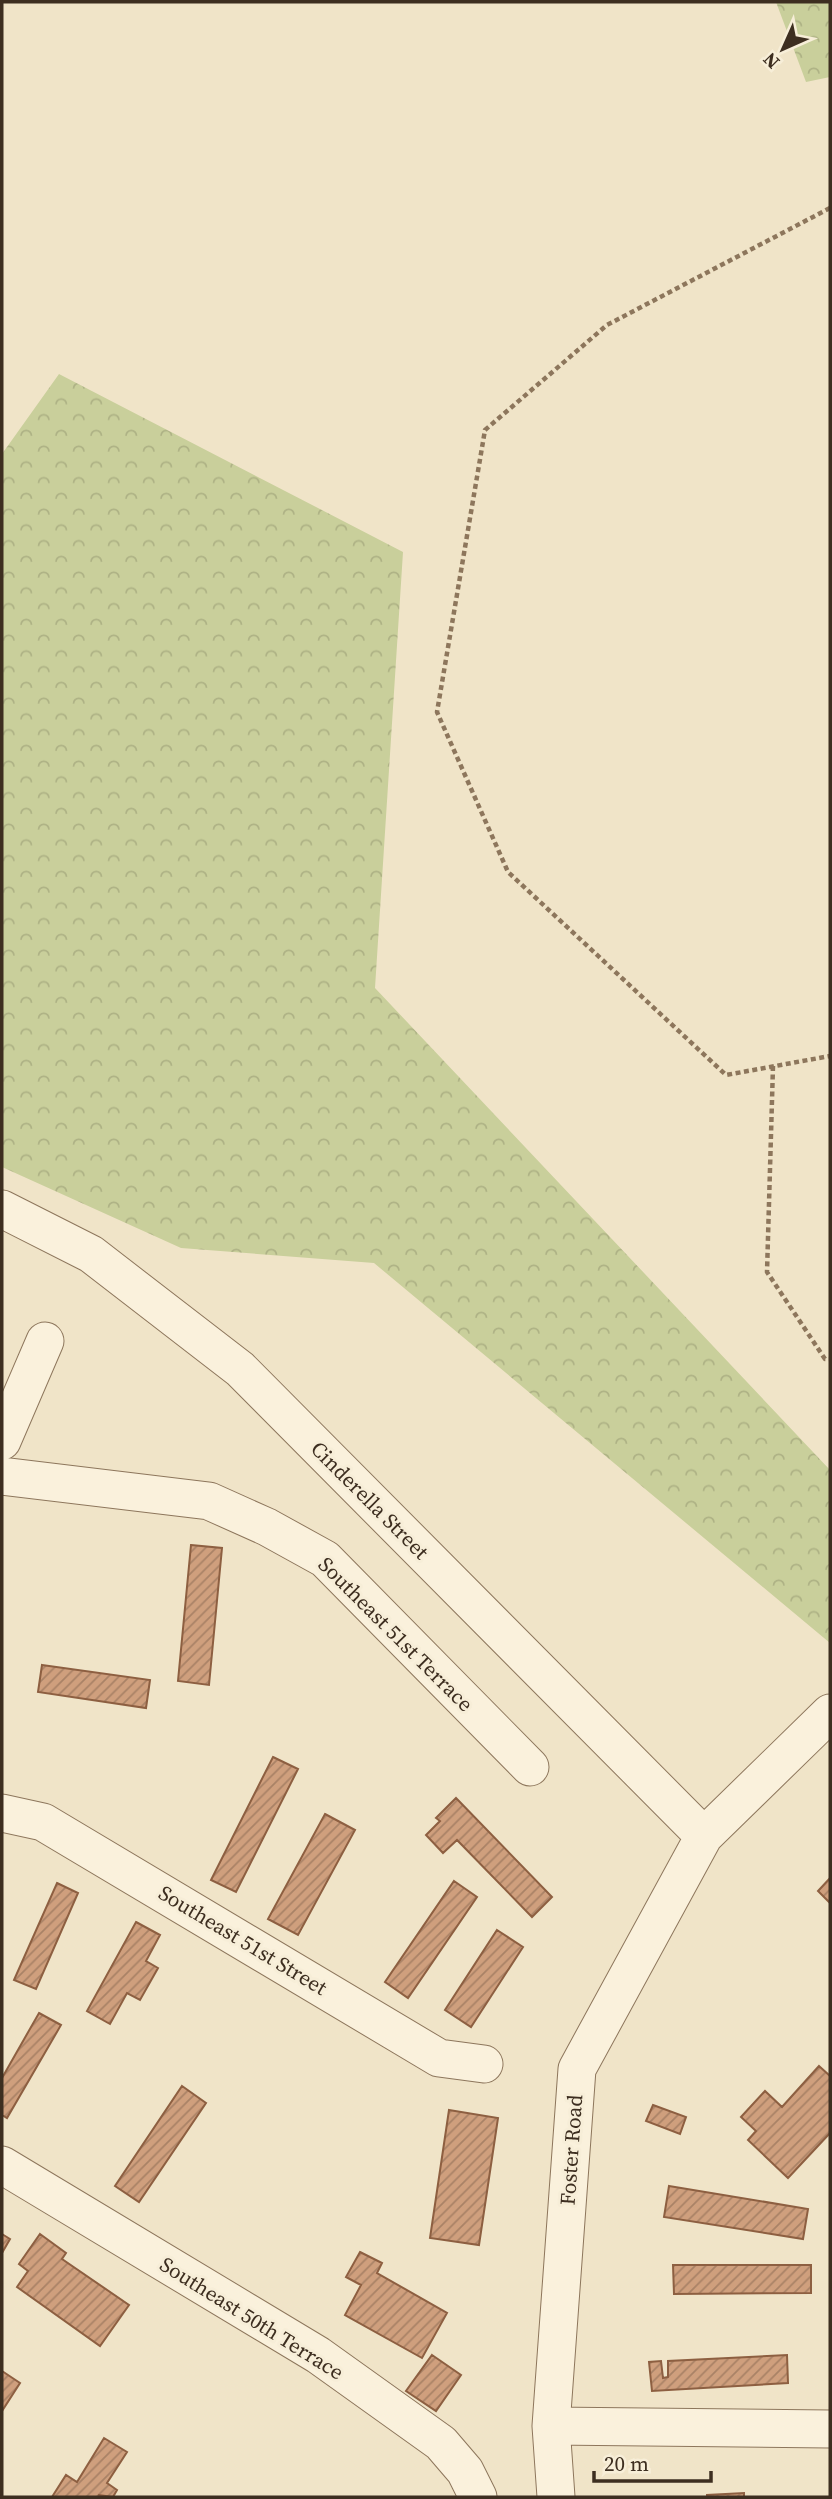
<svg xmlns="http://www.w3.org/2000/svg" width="832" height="2499" viewBox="0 0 832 2499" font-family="'Source Serif 4',serif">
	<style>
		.forest { fill: url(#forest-crowns) }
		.building { fill: url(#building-hatch); stroke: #8d5f41; stroke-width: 2 }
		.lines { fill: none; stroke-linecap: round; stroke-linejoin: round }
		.minor-casing { stroke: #8d765c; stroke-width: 39 }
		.path { stroke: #8d765c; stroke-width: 4.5; stroke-dasharray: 5 3.5; stroke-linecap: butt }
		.minor { stroke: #faf1dc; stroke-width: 37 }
		.labels { text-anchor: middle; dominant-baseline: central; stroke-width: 6; stroke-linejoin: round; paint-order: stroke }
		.street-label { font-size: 21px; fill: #3d2e20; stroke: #f7eed8 }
	</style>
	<defs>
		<pattern id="forest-crowns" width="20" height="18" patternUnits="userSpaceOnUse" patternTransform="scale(1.75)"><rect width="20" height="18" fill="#c9cf9b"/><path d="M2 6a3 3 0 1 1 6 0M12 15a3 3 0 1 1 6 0" fill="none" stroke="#aeb285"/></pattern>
		<pattern id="building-hatch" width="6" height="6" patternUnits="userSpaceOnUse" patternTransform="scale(1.75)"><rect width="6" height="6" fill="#cf9f7d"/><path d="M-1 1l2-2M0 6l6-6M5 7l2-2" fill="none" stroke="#a98266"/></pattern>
	</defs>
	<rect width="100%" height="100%" fill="#f0e4c8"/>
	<path class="forest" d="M776,2H830V77L806,82Z
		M59,374L403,552L375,988L830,1470V1643L374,1263L181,1248L2,1167V454Z"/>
	<path class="building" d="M191,1545L222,1548L209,1685L178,1681Z
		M42,1665L150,1680L146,1708L38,1692Z
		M273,1757L298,1769L236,1892L211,1880Z
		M456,1798L552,1897L532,1917L457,1840L443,1853L426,1835L440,1821L436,1818Z
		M325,1814L355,1830L298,1935L268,1919Z
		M830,1878V1903L818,1891Z
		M454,1881L477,1897L408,1998L385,1982Z
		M57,1883L78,1893L36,1989L14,1980Z
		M136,1922L160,1935L146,1961L158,1968L140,2000L127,1993L110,2024L87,2011Z
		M497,1930L523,1947L471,2027L445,2010Z
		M39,2013L61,2025L7,2118L2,2115V2078Z
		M819,2066L830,2076V2133L788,2178L748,2140L756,2131L741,2117L765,2091L782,2107Z
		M182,2086L206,2103L139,2202L115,2186Z
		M653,2105L686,2117L680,2134L646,2121Z
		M449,2110L498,2118L479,2245L430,2238Z
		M669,2186L808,2209L803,2239L664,2217Z
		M2,2234L10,2239L2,2253Z
		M40,2234L66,2253L62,2259L129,2305L100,2346L17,2287L28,2271L19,2264Z
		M360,2252L382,2263L377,2273L447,2313L422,2358L345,2315L361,2285L346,2277Z
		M673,2265H811V2293L674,2294Z
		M432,2355L461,2375L436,2411L406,2391Z
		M787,2355L788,2383L652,2391L649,2362L661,2361L663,2378L668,2377V2361Z
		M2,2371L20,2383L2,2411Z
		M104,2438L127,2452L107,2483L117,2490L113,2497L99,2495L98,2497H52L66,2475L77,2482Z
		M744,2493V2497H707V2495Z"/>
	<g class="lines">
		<defs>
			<path id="minor" d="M2,1209L91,1254L240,1369L704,1836
				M2,1441L45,1341
				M2,1476L209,1501L267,1527L325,1559L530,1767
				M2,1813L43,1822L439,2058L484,2064
				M2,2165L318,2355L441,2443L465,2471L478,2497
				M551,2426L830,2429
				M556,2497L551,2426L577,2069L704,1836L830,1713"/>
		</defs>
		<use href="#minor" class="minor-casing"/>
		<path class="path" d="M830,208L607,325L485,430L437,712L508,872L726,1075L830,1056
			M773,1066L767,1272L825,1359H830"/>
		<use href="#minor" class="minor"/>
	</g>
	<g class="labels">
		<g class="street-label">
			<text transform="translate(370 1500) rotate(45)">Cinderella Street</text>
			<text transform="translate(396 1634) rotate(45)">Southeast 51st Terrace</text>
			<text transform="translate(243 1940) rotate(31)">Southeast 51st Street</text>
			<text transform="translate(571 2150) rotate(-86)">Foster Road</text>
			<text transform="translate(252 2318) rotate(32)">Southeast 50th Terrace</text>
		</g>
	</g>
	<rect width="832" height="2499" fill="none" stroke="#3d2e20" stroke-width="7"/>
	<g transform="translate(783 49) rotate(225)" stroke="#f7eed8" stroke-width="5" paint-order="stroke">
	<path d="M0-5L12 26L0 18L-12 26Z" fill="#3d2e20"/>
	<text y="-10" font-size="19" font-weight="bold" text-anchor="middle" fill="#3d2e20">N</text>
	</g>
	<path d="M594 2471v10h117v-10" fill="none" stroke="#3d2e20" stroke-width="3.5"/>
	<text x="604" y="2471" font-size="21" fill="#3d2e20" stroke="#f7eed8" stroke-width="5" paint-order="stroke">20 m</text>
</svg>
